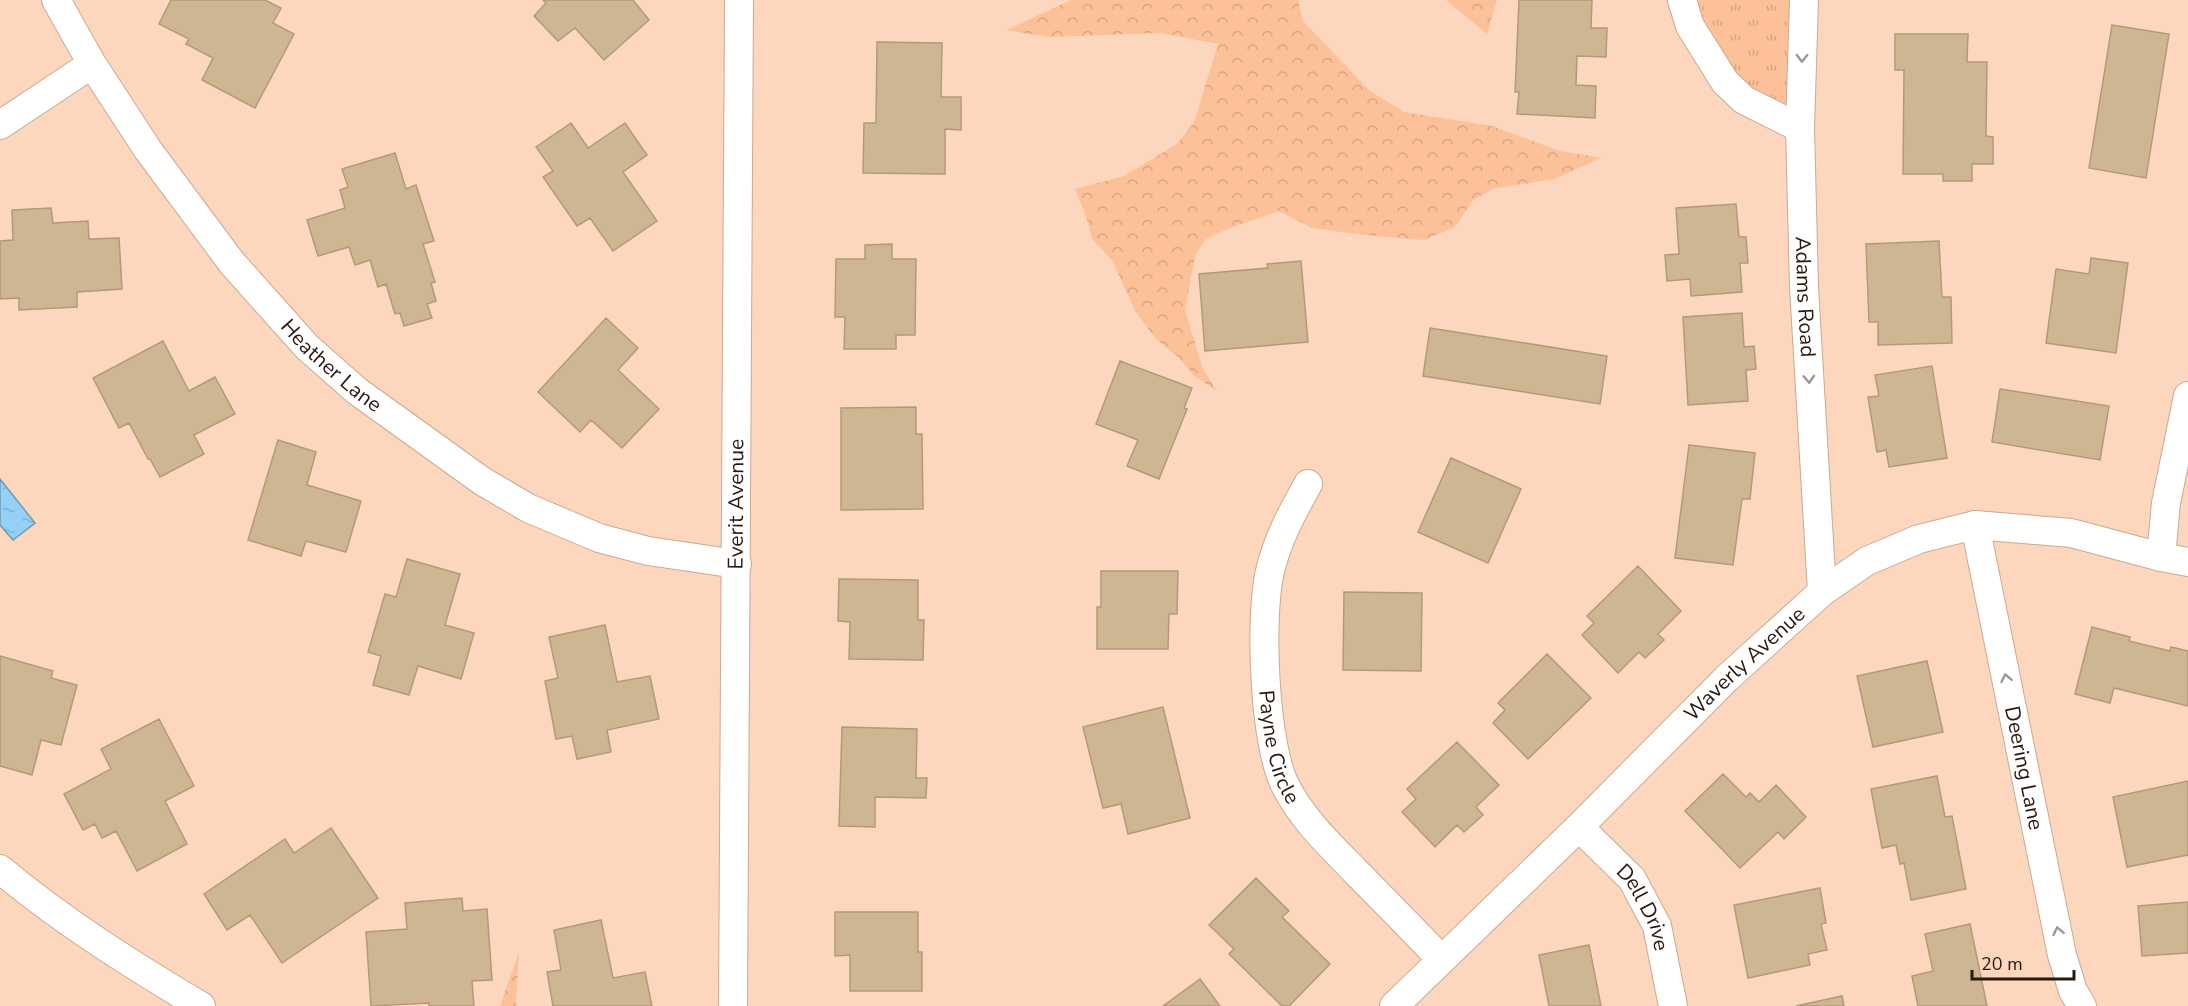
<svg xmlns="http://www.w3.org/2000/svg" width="2188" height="1006" viewBox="0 0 2188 1006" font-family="'Nunito Sans',sans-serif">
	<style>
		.grass { fill: url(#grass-tufts) }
		.forest { fill: url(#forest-crowns) }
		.water { fill: url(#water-ripples); stroke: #739ab2; stroke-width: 1.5 }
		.building { fill: #cfb693; stroke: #b29a78; stroke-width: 1.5 }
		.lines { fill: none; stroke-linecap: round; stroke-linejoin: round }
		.street-casing { stroke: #cda98f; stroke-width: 30 }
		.street { stroke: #fff; stroke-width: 28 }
		.oneway { stroke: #9e9893 }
		.labels { text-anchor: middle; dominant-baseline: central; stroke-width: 4.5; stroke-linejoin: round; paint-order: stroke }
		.street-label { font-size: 21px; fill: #271910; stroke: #fdd7bd }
	</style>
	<defs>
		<pattern id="grass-tufts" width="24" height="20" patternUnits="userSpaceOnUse" patternTransform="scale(1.5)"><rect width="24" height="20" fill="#fcc198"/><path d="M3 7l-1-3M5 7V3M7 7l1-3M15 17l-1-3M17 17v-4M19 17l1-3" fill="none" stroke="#d8a582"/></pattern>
		<pattern id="forest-crowns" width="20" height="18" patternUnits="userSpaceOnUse" patternTransform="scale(1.5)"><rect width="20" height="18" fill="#fcc198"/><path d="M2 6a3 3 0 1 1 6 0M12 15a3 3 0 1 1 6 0" fill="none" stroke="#d8a582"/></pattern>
		<pattern id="water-ripples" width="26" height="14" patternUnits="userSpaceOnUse" patternTransform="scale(1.5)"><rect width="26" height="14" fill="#93d1f7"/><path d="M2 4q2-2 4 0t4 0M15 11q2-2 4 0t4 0" fill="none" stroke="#7fb3d3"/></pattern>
	</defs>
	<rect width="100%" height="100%" fill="#fdd7bd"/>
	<path class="grass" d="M1690,0H1796L1793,115L1739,88Z"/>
	<path class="forest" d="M1071,0H1298L1303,21L1370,91L1404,112L1492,126L1560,151L1602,158L1554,179L1493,189L1473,200L1455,227L1424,240L1364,235L1312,228L1279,211L1225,230L1205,240L1195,256L1185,310L1203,369L1217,391L1193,375L1179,358L1156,339L1135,311L1112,260L1092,239L1086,216L1075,189L1124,176L1177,144L1194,122L1218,44L1160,33L1049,37L1006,30Z
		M1446,0H1497L1487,34Z
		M519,952L516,1006H500Z"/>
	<path class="water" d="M0,479L35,523L13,540L0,525Z"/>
	<path class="building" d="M171,0H265L281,8L273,23L294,34L255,108L202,80L213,58L186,44L189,39L159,24Z
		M543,0H633L649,20L604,60L575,28L558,41L534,16L546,3Z
		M1519,0H1592L1591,28H1607L1606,57L1577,56L1576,85L1596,86L1595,118L1517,114L1519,92H1515Z
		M2112,25L2169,34L2146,178L2089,168Z
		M1895,34H1968L1967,62H1987L1986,136L1993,137V164H1972V181H1943V174H1903L1904,70H1895Z
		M877,42L942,43L941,97H961V130L945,129V174L863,173L864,123H876Z
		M571,123L588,148L625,123L647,155L623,172L657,221L613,251L590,218L577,226L543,177L553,171L536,147Z
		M395,153L406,189L416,185L434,241L423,244L435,282L431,283L436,301L427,304L432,318L404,326L400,313L395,314L386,284L378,287L370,260L355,265L349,247L318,256L307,220L345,208L340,190L348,187L342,169Z
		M1736,204L1739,237H1746L1748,263H1740L1742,292L1691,296L1690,279L1667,281L1665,255L1679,254L1676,208Z
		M51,208L53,223L88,221L89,239L119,238L122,289L77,292V307L19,310V298L0,299V241L13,240L12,210Z
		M1939,241L1942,297H1951L1952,343L1878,345V322H1869L1866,244Z
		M892,244V259H916L915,335H896V349H844L845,317H835L836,259H865V245Z
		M2091,258L2128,263L2116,353L2046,343L2056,269L2089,274Z
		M1301,261L1308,342L1205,351L1199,274L1268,268L1267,264Z
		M1742,313L1744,347L1754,346L1756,369L1746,370L1748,401L1688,405L1683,317Z
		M606,318L638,348L618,370L659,409L622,448L591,420L580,432L538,392Z
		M1430,328L1607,356L1600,404L1423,376Z
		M163,341L189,391L215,377L235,414L194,435L204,454L160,477L150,459H148L129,423L119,428L93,378Z
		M1120,361L1192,388L1184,408L1187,409L1159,479L1127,466L1138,440L1096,424Z
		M1932,366L1947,458L1889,467L1886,450L1877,452L1868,397L1879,396L1875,375Z
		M2000,389L2109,406L2100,460L1992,442Z
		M916,407V434H922L923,509L841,510V408Z
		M278,440L316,452L307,485L361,501L346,552L306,541L301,556L248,540Z
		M1689,445L1755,453L1750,499H1742L1733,565L1675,558Z
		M1451,458L1521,489L1488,563L1418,532Z
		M407,559L460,574L445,625L474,633L461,679L418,666L409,695L373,685L381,656L368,652L385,594L396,597Z
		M1638,566L1681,611L1658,634L1664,640L1645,658L1639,652L1618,673L1582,635L1594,623L1587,616Z
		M1101,571H1178L1177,614H1169L1168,649H1097V607H1101Z
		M839,579L918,580V620H924L923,660L849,659L850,622L838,621Z
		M1344,592L1422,593L1421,671L1343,670Z
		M605,625L617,682L650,676L659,719L607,730L611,752L577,759L572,736L556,739L545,681L558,678L549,637Z
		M2092,627L2130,637L2129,641L2170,651L2171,647L2188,651V706L2114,688L2110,703L2075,694Z
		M1547,654L1591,698L1528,759L1493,723L1505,710L1498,703Z
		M0,656L53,671L51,678L77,685L61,745L41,740L32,775L0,766Z
		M1927,661L1943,732L1873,747L1857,676Z
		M1163,707L1190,818L1128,834L1121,804L1103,808L1083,727Z
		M159,719L194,786L165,801L187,844L137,871L116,831L102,838L95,824L83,830L64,794L111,769L101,749Z
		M842,727L917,729L916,778H927L926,798L875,797V827L839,826Z
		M1457,742L1499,785L1476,807L1483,815L1464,832L1457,825L1435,847L1402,812L1416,799L1407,789Z
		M1723,774L1746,797L1750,793L1759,802L1776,785L1806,817L1784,839L1778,832L1740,868L1685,811Z
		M1937,776L1945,817L1952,816L1966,889L1911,900L1904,863L1900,864L1896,845L1882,848L1871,789Z
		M2188,781V855L2127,867L2113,797Z
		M331,828L378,898L282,963L250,915L227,930L204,894L285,839L294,853Z
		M1256,878L1289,911L1282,917L1330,964L1289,1006H1282L1229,954L1234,949L1209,925Z
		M1820,888L1826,923L1821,924L1827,950L1808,954L1810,965L1748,978L1734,905Z
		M462,898L463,911L487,909L492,980L472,981L474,1006H429V1003L371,1006L366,932L407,929L405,903Z
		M2188,902V953L2142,956L2138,906Z
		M835,912H918V952H922V991H850V955L835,956Z
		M601,920L613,978L645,972L652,1006H553L547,972L561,970L554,930Z
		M1970,924L1987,1006H1918L1912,976L1933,971L1925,934Z
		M1589,945L1601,1006H1549L1539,955Z
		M1200,979L1220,1006H1163Z
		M1842,996L1844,1006H1796Z"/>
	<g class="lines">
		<defs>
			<g id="street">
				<path id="s1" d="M56,0L92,64L148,150L232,263L307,347L357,391L482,481L528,508L599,538L648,551L737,564"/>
				<path d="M1682,0L1690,26L1725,82L1744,100L1800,128"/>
				<path id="s2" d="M1804,0L1800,128L1804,287L1822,592"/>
				<path d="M0,125L92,64"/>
				<path id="s3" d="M1308,484C1292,513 1278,538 1270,571C1259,618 1264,745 1286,787C1303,820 1330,845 1355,871C1384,900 1413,930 1441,959"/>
				<path id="s4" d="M1975,525L2062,955L2073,991L2082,1006"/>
				<path d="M2161,557L2166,503L2188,396"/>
				<path id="s5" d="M1579,827L1632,879L1657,926L1673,1006"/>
				<path d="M0,869C62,921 132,965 201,1006"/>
				<path id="s6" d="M733,1006L739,0"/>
				<path id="s7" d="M1394,1006L1579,827L1727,678L1822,592L1867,561L1919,539L1975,525L2071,533L2161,557L2188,562"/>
			</g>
		</defs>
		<use href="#street" class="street-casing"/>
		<use href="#street" class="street"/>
	</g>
	<defs><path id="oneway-chevron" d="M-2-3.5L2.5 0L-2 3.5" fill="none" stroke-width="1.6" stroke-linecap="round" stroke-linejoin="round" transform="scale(1.5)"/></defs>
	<g class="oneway">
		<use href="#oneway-chevron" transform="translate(1802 58) rotate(91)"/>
		<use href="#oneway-chevron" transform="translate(1809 379) rotate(87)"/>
		<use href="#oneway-chevron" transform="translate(2006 678) rotate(-102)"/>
		<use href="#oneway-chevron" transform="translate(2058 931) rotate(-102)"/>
	</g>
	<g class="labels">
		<g class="street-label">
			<text stroke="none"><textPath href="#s2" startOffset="297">Adams Road</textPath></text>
			<text stroke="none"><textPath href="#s1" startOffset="460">Heather Lane</textPath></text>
			<text stroke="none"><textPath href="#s6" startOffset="502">Everit Avenue</textPath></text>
			<text stroke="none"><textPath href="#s7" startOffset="490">Waverly Avenue</textPath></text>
			<text stroke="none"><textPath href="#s3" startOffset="273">Payne Circle</textPath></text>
			<text stroke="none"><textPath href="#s4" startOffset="248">Deering Lane</textPath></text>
			<text stroke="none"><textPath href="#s5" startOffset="105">Dell Drive</textPath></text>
		</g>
	</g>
	<path d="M1972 970v9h102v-9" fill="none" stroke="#271910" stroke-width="3"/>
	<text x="1981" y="970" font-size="18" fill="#271910" stroke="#fdd7bd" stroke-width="4.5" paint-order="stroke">20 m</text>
</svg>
